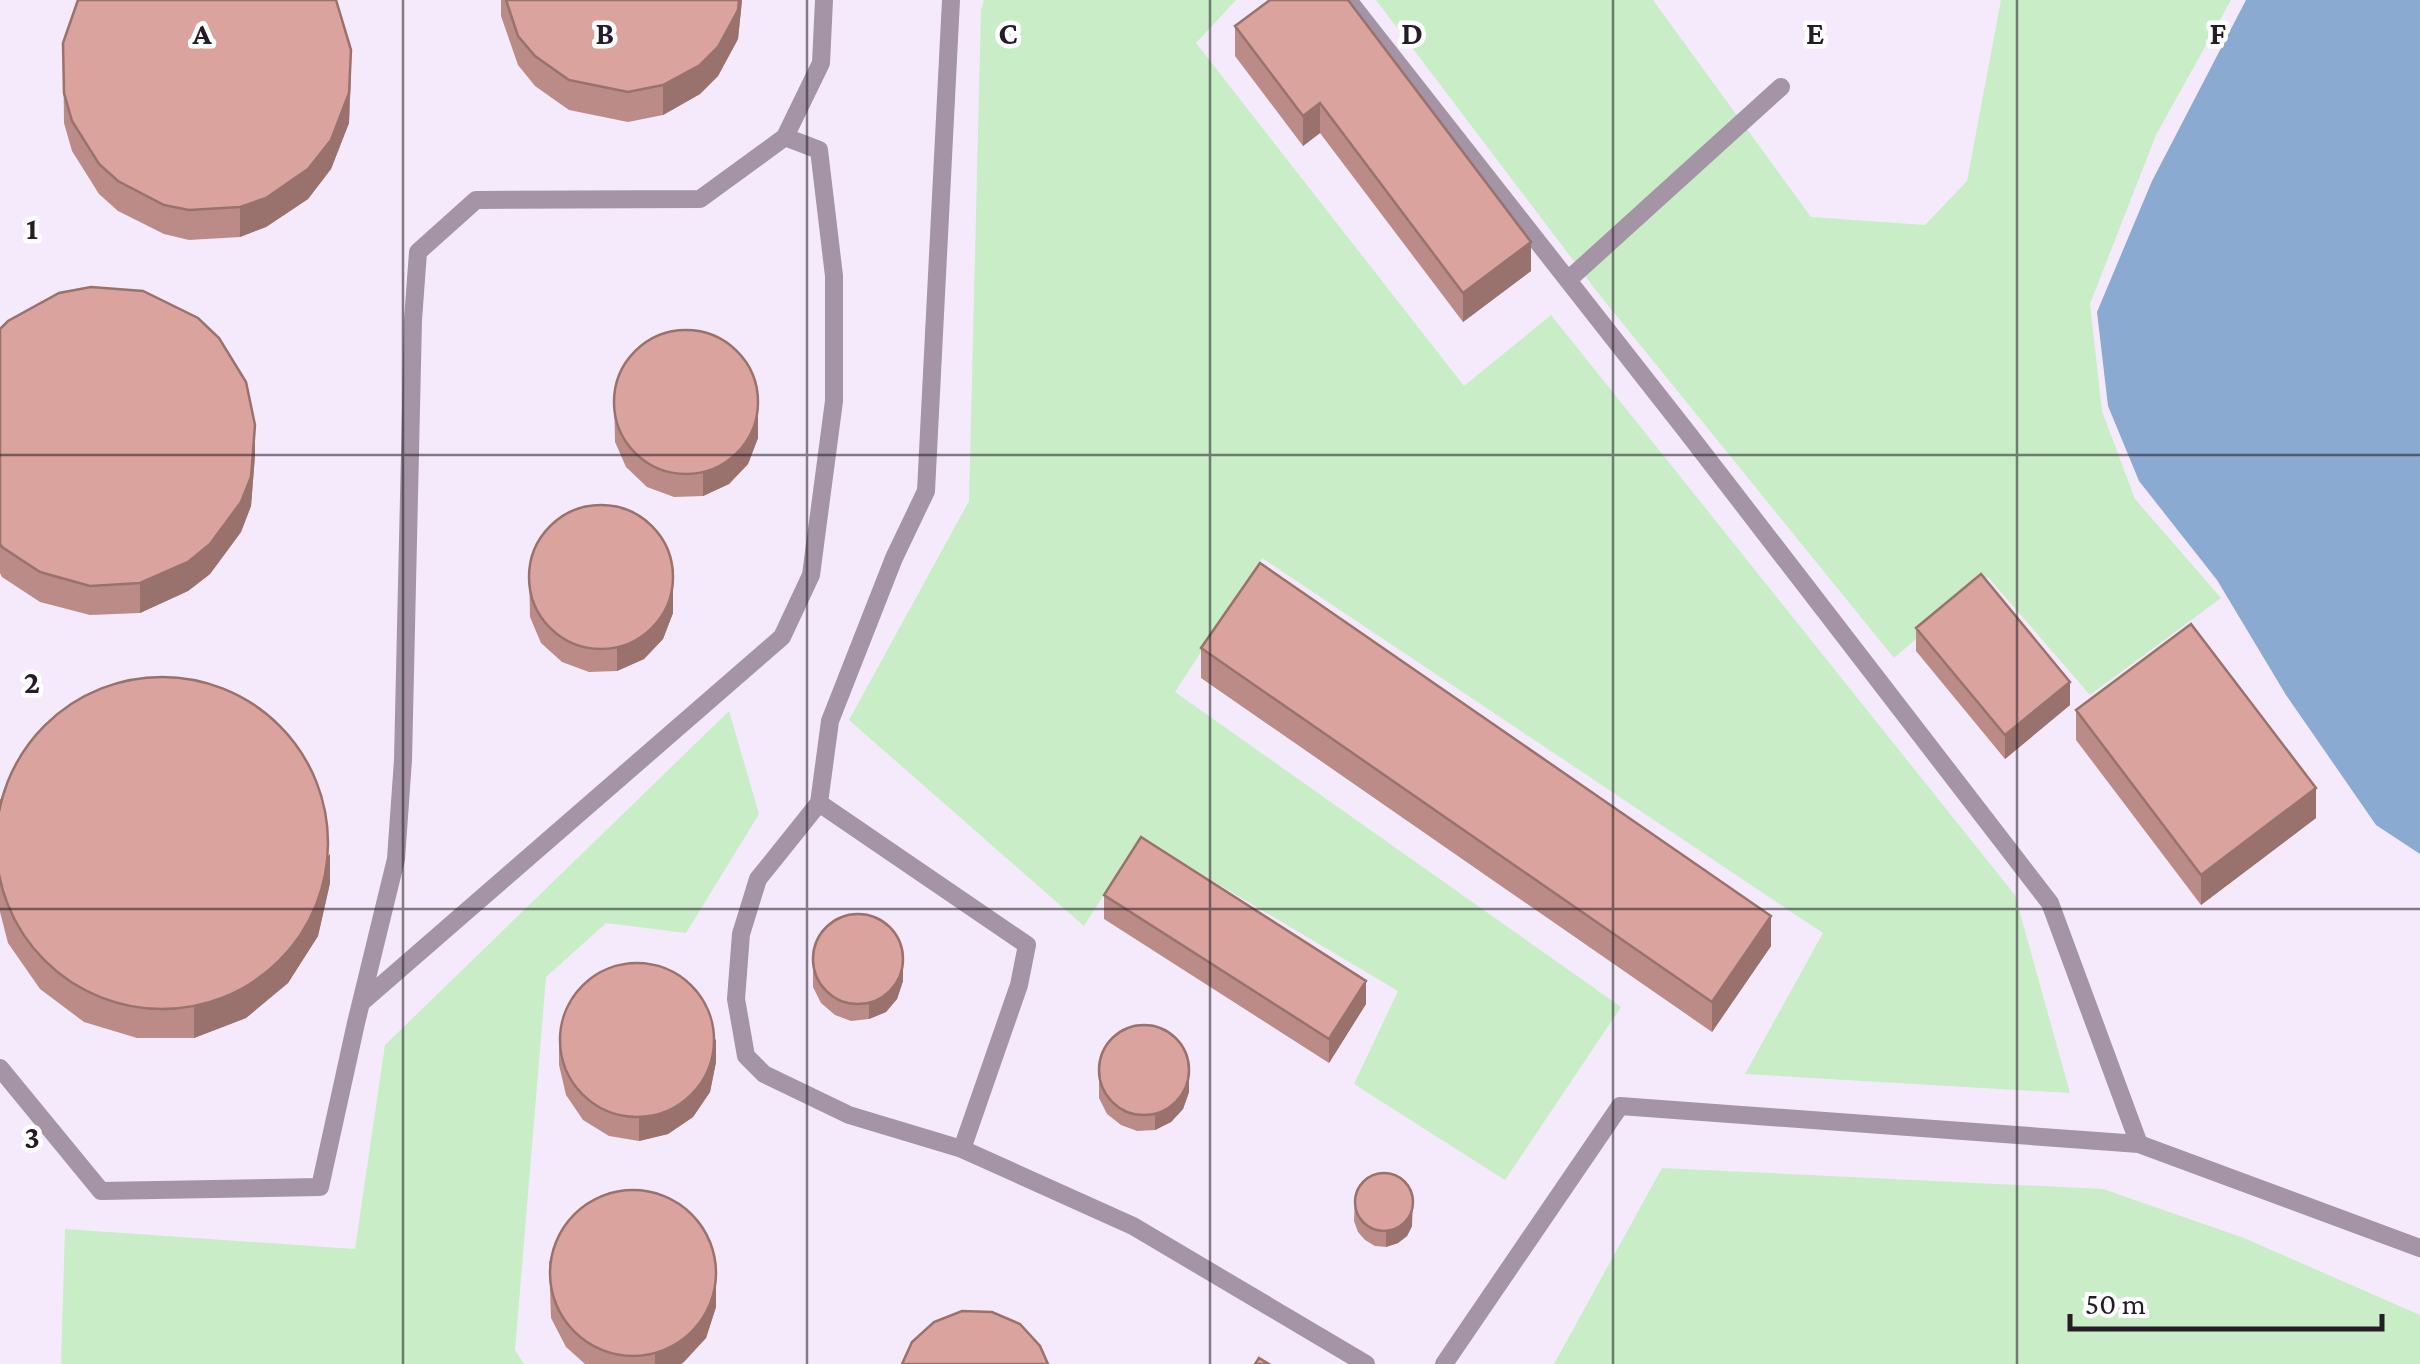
<svg xmlns="http://www.w3.org/2000/svg" width="2420" height="1364" viewBox="0 0 2420 1364" font-family="'Crimson Pro',serif">
	<style>
		.green { fill: #c8edc7 }
		.water { fill: #8aaad1 }
		.lines { fill: none; stroke-linecap: round; stroke-linejoin: round }
		.lane { stroke: #a494a5; stroke-width: 18 }
		.wall { fill: #bb8c87 }
		.shaded-wall { fill: #99726e }
		.building { fill: #daa39d; stroke: #99726e; stroke-width: 2.5 }
		.grid { fill: none; stroke: #241d27; stroke-width: 2.5; stroke-opacity: 0.55 }
		.grid-label { font-size: 32px; text-anchor: middle; font-weight: bold; fill: #241d27; stroke: #fff; stroke-width: 9; stroke-linejoin: round; paint-order: stroke }
	</style>
	<rect width="100%" height="100%" fill="#f5eafb"/>
	<path class="green" d="M984,0H1236L1196,43L1464,386L1551,315L2015,895L2070,1093L1745,1074L1823,933L1262,558L1175,692L1621,1007L1505,1180L1354,1084L1398,991L1140,838L1084,926L849,720L969,501L981,10Z
		M1376,0H1653L1811,217L1925,225L1967,181L2001,0H2231L2156,135L2090,304L2102,411L2135,499L2221,598L2090,695L1988,577L1894,658L1598,293Z
		M729,711L759,814L686,933L606,923L546,977L515,1350L524,1364H61L65,1229L355,1249L385,1045Z
		M1662,1168L2103,1189L2244,1238L2420,1315V1364H1554Z"/>
	<path class="water" d="M2246,0H2420V854L2376,825L2286,695L2217,580L2139,481L2108,406L2097,312L2152,181Z"/>
	<g class="lines">
		<path class="lane" d="M1348,0L1687,432L2050,903L2139,1144
			M1568,280L1781,87
			M819,803L830,721L894,558L926,491L951,0
			M362,1002L782,637L811,575L834,401V276L819,150L785,137
			M0,1068L101,1191L320,1187L356,1023L396,859L403,760L413,320L418,252L476,200L700,199L785,137L821,63L824,0
			M962,1149L1019,985L1027,945L819,803L758,879L741,934L736,999L746,1056L764,1074L849,1115L962,1149L1133,1226L1366,1364
			M1444,1364L1620,1106L2139,1144L2420,1248"/>
	</g>
	<path class="wall" d="M501,0H742L738,39L718,76L700,94L663,115L628,122L569,110L535,86L518,65L501,16Z
		M1235,26L1531,271L1463,322L1320,133L1303,146L1235,56Z
		M63,43L351,79L349,123L331,169L308,199L266,227L240,237L189,240L164,234L118,211L99,194L72,151L64,123Z
		M0,329L255,455L251,506L241,532L210,574L188,591L140,613L90,615L40,602L2,577L0,573Z
		M614,390L758,438L748,464L729,484L703,496L674,497L647,487L626,467L615,442Z
		M529,565L673,613L663,639L644,659L617,671L589,672L562,662L541,643L530,617Z
		M1916,628L2070,705L2005,759L1916,651Z
		M1201,648L1771,946L1712,1032L1201,678Z
		M2076,710L2316,818L2201,905L2076,740Z
		M0,799L330,883L318,936L288,983L246,1018L194,1038H137L84,1022L40,989L8,943L0,912Z
		M1104,895L1366,1004L1329,1063L1104,919Z
		M813,954L903,981L897,999L886,1012L869,1019L851,1021L835,1015L821,1003L813,987Z
		M559,1041L716,1062L710,1092L693,1117L668,1134L639,1141L609,1136L583,1120L566,1095L559,1065Z
		M1099,1064L1189,1092L1183,1109L1171,1122L1155,1130L1137,1131L1121,1125L1107,1114L1099,1098Z
		M1355,1193L1412,1226L1407,1236L1398,1243L1386,1247L1375,1246L1365,1240L1358,1232L1354,1221Z
		M549,1261L716,1307L706,1338L681,1364H585L566,1347L551,1318Z"/>
	<path class="shaded-wall" d="M739,0H742L738,39L718,76L700,94L663,115V85Z
		M351,50L349,123L331,169L308,199L266,227L240,237V207Z
		M1320,103V133L1303,146V116Z
		M1531,242V271L1463,322V293Z
		M758,414V438L748,464L729,484L703,496V473Z
		M255,425V455L251,506L241,532L210,574L188,591L140,613V583Z
		M673,589V613L663,639L644,659L617,671V648Z
		M2070,682V705L2005,759V735Z
		M2316,788V818L2201,905V875Z
		M330,854V883L318,936L288,983L246,1018L194,1038V1008Z
		M1771,916V946L1712,1032V1002Z
		M903,965V981L897,999L886,1012L869,1019V1003Z
		M1366,981V1004L1329,1063V1039Z
		M716,1039V1062L710,1092L693,1117L668,1134L639,1141V1118Z
		M1189,1076V1092L1183,1109L1171,1122L1155,1130V1114Z
		M1413,1198L1412,1226L1407,1236L1398,1243L1386,1247V1231Z
		M716,1283V1307L706,1338L684,1362L681,1364H655V1354Z"/>
	<path class="building" d="M78,0H336L351,50L349,93L331,140L308,169L266,198L240,207L189,210L164,205L118,181L99,164L72,121L64,93L63,43Z
		M506,0H739L738,10L718,47L700,65L663,85L628,92L569,80L535,56L518,36Z
		M1270,0H1348L1531,242L1463,293L1320,103L1303,116L1235,26Z
		M91,287L143,291L198,318L219,338L246,382L255,425L251,477L241,502L210,544L188,562L140,583L90,586L40,572L2,547L0,544V329L8,321L59,293Z
		M614 402a72 72 0 1 1 144 0a72 72 0 1 1-144 0Z
		M529 577a72 72 0 1 1 144 0a72 72 0 1 1-144 0Z
		M1260,563L1771,916L1712,1002L1201,648Z
		M1981,574L2070,682L2005,735L1916,628Z
		M2191,624L2316,788L2201,875L2076,710Z
		M-4 843a166 166 0 1 1 332 0a166 166 0 1 1-332 0Z
		M1141,837L1366,981L1329,1039L1104,895Z
		M813 959a45 45 0 1 1 90 0a45 45 0 1 1-90 0Z
		M560 1040a77 77 0 1 1 154 0a77 77 0 1 1-154 0Z
		M1099 1070a45 45 0 1 1 90 0a45 45 0 1 1-90 0Z
		M1355 1202a29 29 0 1 1 58 0a29 29 0 1 1-58 0Z
		M550 1273a83 83 0 1 1 166 0a83 83 0 1 1-166 0Z
		M962,1311L992,1312L1020,1324L1040,1346L1048,1364H902L912,1342L934,1322Z
		M1259,1358L1269,1364H1255Z"/>
	<path class="grid" d="M403,0V1364M807,0V1364M1210,0V1364M1613,0V1364M2017,0V1364M0,455H2420M0,909H2420"/>
	<g class="grid-label">
		<text x="202" y="44">A</text>
		<text x="605" y="44">B</text>
		<text x="1008" y="44">C</text>
		<text x="1412" y="44">D</text>
		<text x="1815" y="44">E</text>
		<text x="2218" y="44">F</text>
		<text x="32" y="239">1</text>
		<text x="32" y="693">2</text>
		<text x="32" y="1148">3</text>
	</g>
	<path d="M2070 1314v15h312v-15" fill="none" stroke="#241d27" stroke-width="5"/>
	<text x="2085" y="1314" font-size="30" fill="#241d27" stroke="#ffffff" stroke-width="8" paint-order="stroke">50 m</text>
</svg>
